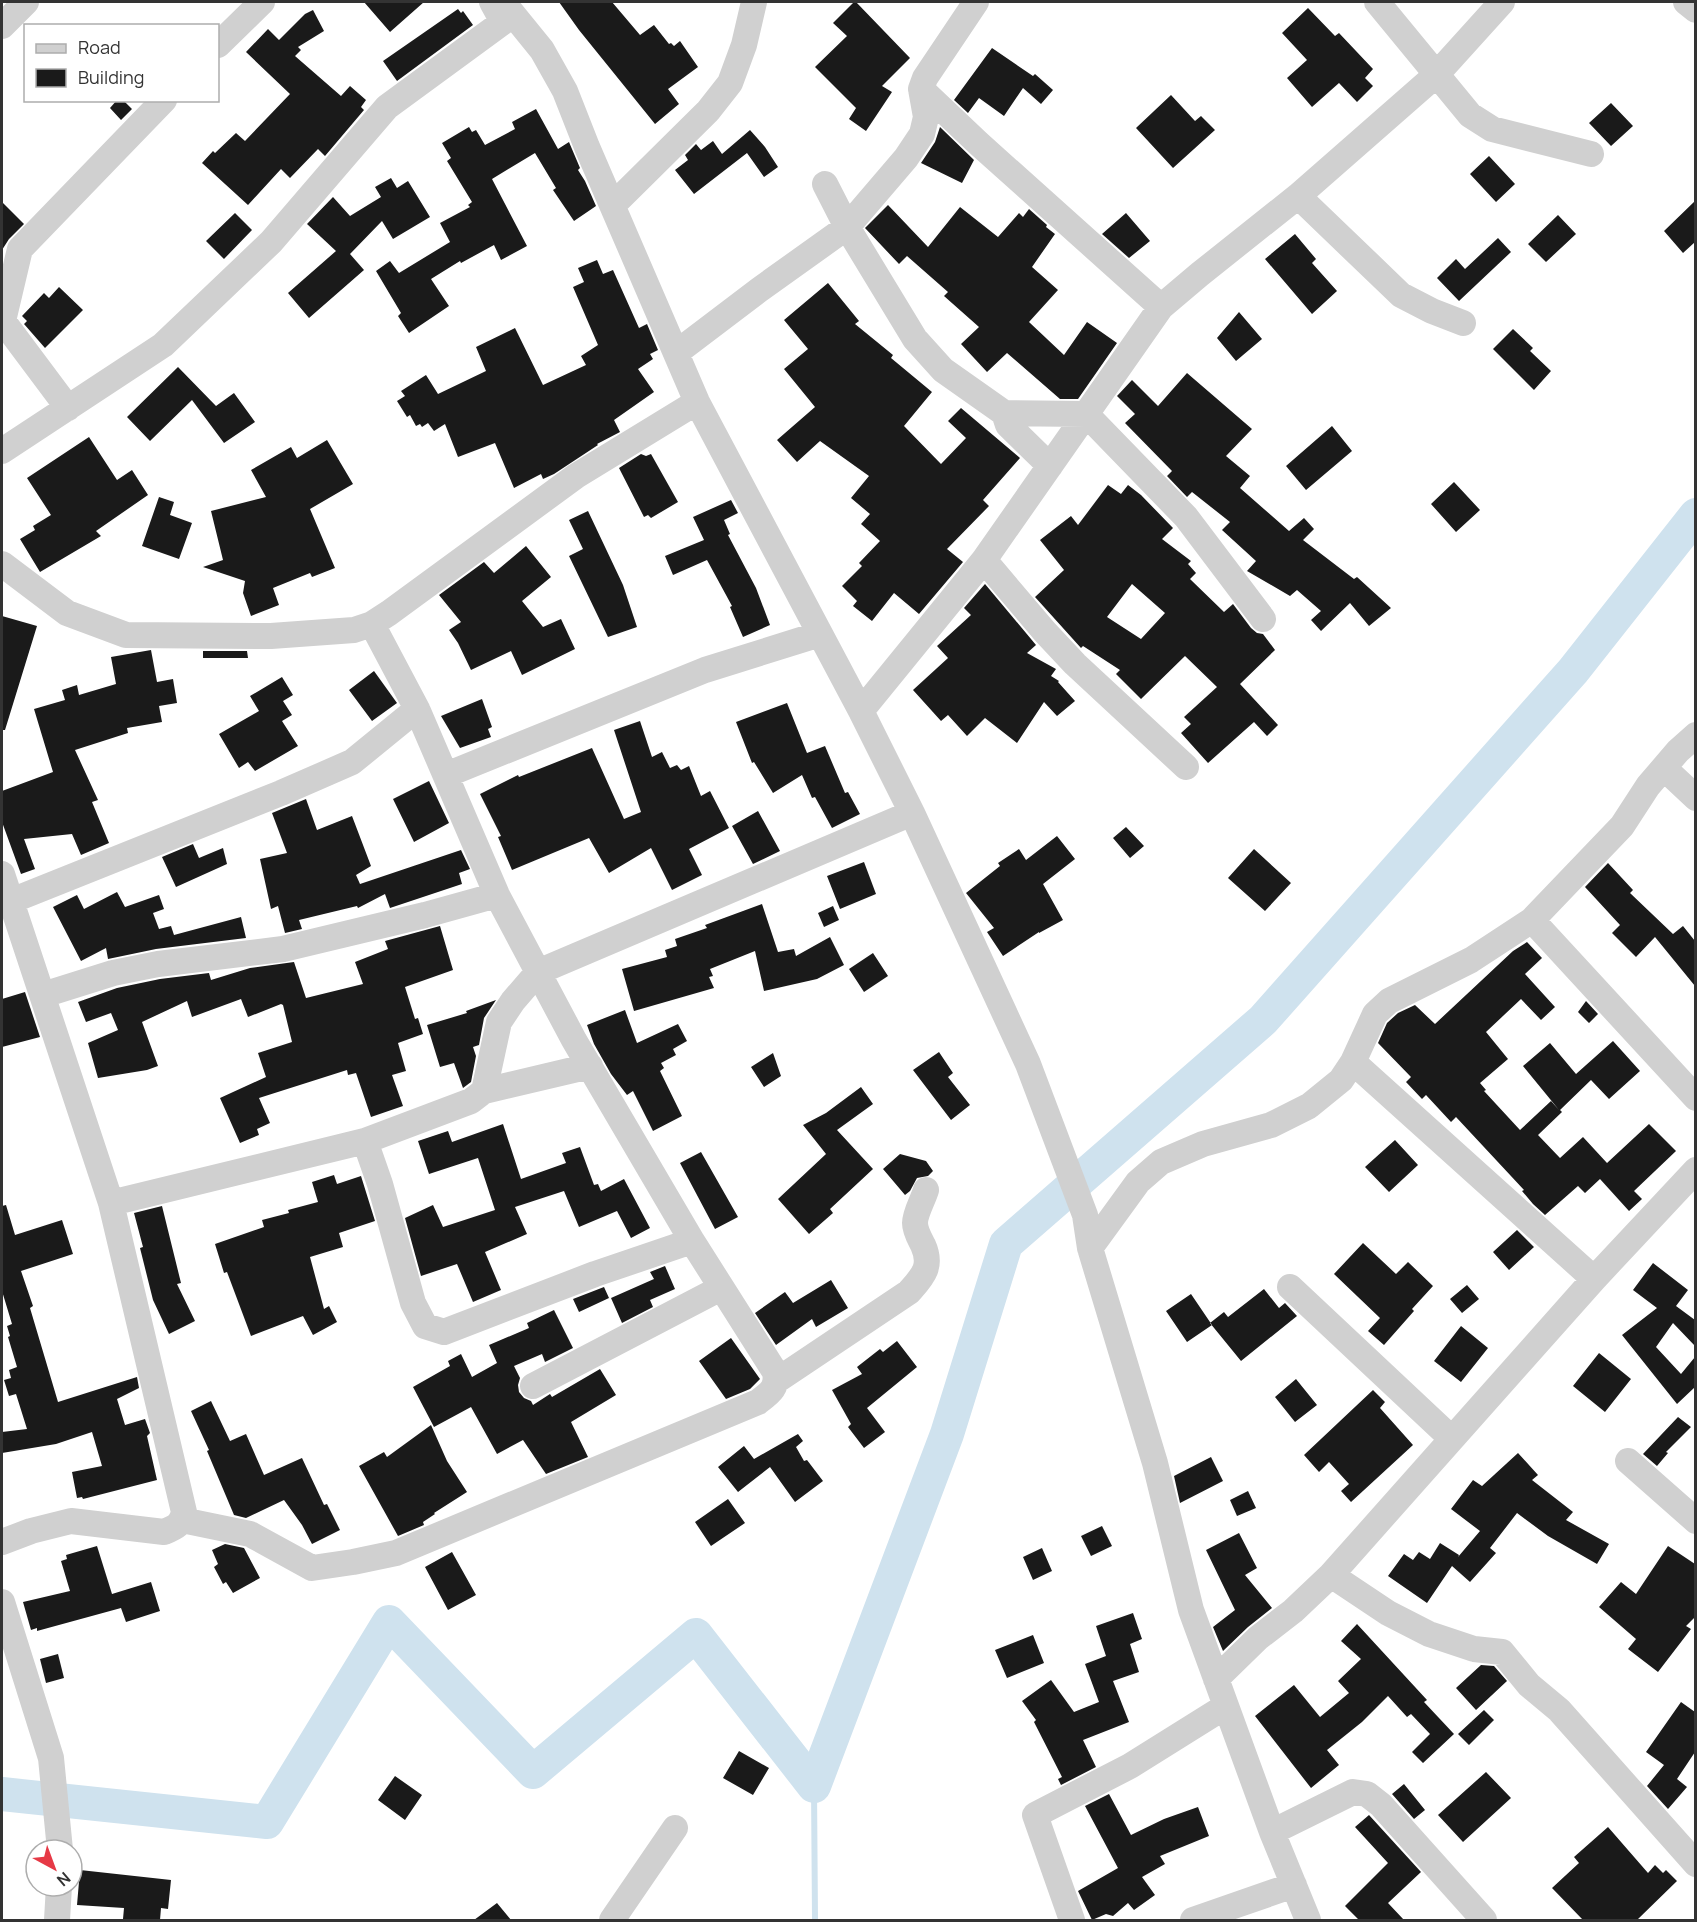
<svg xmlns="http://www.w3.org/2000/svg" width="1697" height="1922" viewBox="0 0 1697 1922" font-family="Manrope,sans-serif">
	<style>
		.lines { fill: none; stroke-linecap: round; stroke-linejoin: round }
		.stream { stroke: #cfe2ee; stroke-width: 6 }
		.river { stroke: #cfe2ee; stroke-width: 34 }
		.building { fill: #1a1a1a; fill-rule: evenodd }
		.minor { stroke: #d0d0d0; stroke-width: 26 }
	</style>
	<rect width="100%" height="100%" fill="#fff"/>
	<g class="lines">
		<path class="stream" d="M814,1786L815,1920"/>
		<path class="river" d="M2,1794L267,1822L389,1622L533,1772L696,1635L814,1786L947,1434L1006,1244L1263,1020L1573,671L1696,515"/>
	</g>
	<path class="building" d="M364,2H424L390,32Z
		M559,2H612L640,35L654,25L669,44L671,43L674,46L680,41L698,67L668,89L679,104L655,124L579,30Z
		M854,2H856L910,58L882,86L892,92L866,131L849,119L856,108L815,67L847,36L833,23Z
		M1308,8L1335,36L1339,33L1373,69L1365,78L1373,86L1357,102L1339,83L1312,107L1287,78L1307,60L1282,33Z
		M458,9L461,13L463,11L473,25L397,81L383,61Z
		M313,10L324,31L298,47L301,50L295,56L341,96L350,86L366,100L361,107L364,110L325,156L318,149L290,178L281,169L248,205L202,163L213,151L215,153L236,133L245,141L290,94L246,52L268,29L279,40L305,14Z
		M992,48L1033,76L1035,74L1053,90L1041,104L1023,88L1004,116L979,98L968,113L954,100Z
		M1171,95L1195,121L1201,116L1215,130L1173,168L1136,128Z
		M117,100H123L132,109L121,120L110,108Z
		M1611,103L1633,126L1611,146L1589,123Z
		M536,109L558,149L569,142L580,168L578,170L585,181L596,206L574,221L553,190L556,188L535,153L492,179L527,246L501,260L494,245L461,263L460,261L431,279L449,306L409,333L398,316L401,313L376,271L390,261L399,273L450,242L440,223L470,207L468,205L472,202L447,161L451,158L442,143L469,127L472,132L476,130L485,145L515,129L512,122Z
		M940,127L974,160L962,183L921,163L935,142Z
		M750,130L765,147L778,167L764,177L747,153L694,194L675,170L688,160L685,155L696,144L701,150L713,141L722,154Z
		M1489,156L1515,184L1496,202L1470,174Z
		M391,178L397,188L408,181L430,217L393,239L382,221L350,254L364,270L309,318L288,293L336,251L307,224L333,197L350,216L381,197L375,187Z
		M1695,201V242L1683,253L1664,231Z
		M2,202L24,224L9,239L2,250Z
		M888,205L928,247L960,207L998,237L1019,213L1023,217L1029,209L1047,225L1046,227L1055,234L1032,267L1058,290L1029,322L1064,355L1087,322L1117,343L1078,399H1060L1007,353L987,372L961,344L979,327L944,296L948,292L907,256L899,264L865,228Z
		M235,213L252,230L224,259L206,241Z
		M1126,213L1150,241L1129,258L1102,234Z
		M1558,215L1576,234L1546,262L1528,244Z
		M1295,234L1316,259L1312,263L1337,291L1312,314L1265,259Z
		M1498,238L1511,252L1459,301L1437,278L1456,259L1465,269Z
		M597,260L603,274L613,270L639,328L647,324L658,350L650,354L653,359L638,369L654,392L614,420L620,432L597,444L598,445L554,474L543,479L541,474L514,488L495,443L458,457L445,424L434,431L428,423L422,427L420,424L416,426L410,415L407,417L397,401L405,396L401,391L426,375L438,394L486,371L476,347L515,328L543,385L586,365L581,356L598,345L573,287L584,282L578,268Z
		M828,283L859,321L855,324L893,355L891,358L932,392L904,426L941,464L966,438L948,421L961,408L1020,458L983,500L989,506L947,549L963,562L919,614L894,593L872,621L853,606L857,601L842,586L862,566L859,563L880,541L861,524L870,514L851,498L869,476L820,441L797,462L777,440L815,407L784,369L808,349L784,320Z
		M59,287L83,310L45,348L24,324L27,321L22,316L44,293L49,298Z
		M1239,312L1262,339L1236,361L1217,338Z
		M1513,329L1533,348L1530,351L1551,371L1534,390L1493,349Z
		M178,367L216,406L234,393L255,422L224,443L192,400L150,441L127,417Z
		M1187,373L1252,429L1226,456L1250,476L1240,488L1289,531L1304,518L1314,529L1303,540L1354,579L1357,577L1391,608L1369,626L1350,603L1321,631L1311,620L1321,611L1297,590L1290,596L1247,571L1256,561L1222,530L1230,522L1192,492L1187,497L1167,476L1172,471L1125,423L1135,414L1117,396L1132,380L1158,406Z
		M1332,426L1352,451L1306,490L1286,466Z
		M89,437L117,480L132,470L148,495L96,531L101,536L40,572L20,539L35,530L33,526L51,515L27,478Z
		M327,440L353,484L310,509L335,568L312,577L310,573L273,588L279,605L251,616L243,593L245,581L203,567L223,560L211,511L266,497L251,470L291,447L297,458Z
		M641,454L646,456L651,454L678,502L651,518L648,515L644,517L619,468Z
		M1454,482L1480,510L1456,532L1431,504Z
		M1108,485L1121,494L1128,485L1141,495L1173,528L1162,539L1191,561L1188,564L1196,573L1190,579L1224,612L1233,604L1251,628L1257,633L1263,634L1275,650L1240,684L1278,725L1267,736L1254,722L1208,763L1181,733L1191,724L1184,717L1217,687L1185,656L1141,699L1116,674L1120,670L1083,646L1081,648L1035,597L1064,570L1040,540L1071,516L1078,525ZM1132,584L1165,613L1141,639L1107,617Z
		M159,497L174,502L170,515L192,523L179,559L142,546Z
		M731,500L738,513L724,520L730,534L728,535L756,588L770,625L743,637L730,607L732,606L707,560L673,575L665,556L704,540L693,517Z
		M588,511L623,585L637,627L608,637L569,556L583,549L569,520Z
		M526,546L551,577L522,601L543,627L561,619L575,649L522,675L511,651L471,670L458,643L449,630L461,622L439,595L484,562L494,573Z
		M985,584L1036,645L1027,653L1056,669L1051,676L1059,681L1058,682L1075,701L1057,716L1044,702L1017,743L985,718L967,736L948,715L941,721L913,690L948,658L937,646L971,615L964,608Z
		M2,616L37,626L5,730H2Z
		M151,650L157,682L173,679L177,703L159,706L162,722L127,728L128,733L75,750L98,800L92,802L109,843L81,855L72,834L24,839L35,869L21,874L2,822V791L53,772L34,709L65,700L62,690L77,685L79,695L116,684L111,657Z
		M203,651H247L248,658H203Z
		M374,671L397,703L372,721L349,690Z
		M282,677L293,695L283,701L292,715L282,721L298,746L255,771L248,762L239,768L219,734L259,711L250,696Z
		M482,699L492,727L488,729L491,737L460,748L441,716Z
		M787,703L807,753L825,746L845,793L848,792L860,814L832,828L815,797L812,798L802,775L773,793L754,762L752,763L736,722Z
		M640,721L652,757L662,752L670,768L677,765L681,770L689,766L701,796L710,791L729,828L689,849L702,875L672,890L651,848L609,873L589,838L512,870L498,837L501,836L480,794L518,775L519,777L592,748L624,819L641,812L614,730Z
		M429,781L449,823L414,842L393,799Z
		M306,799L317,830L352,816L371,866L356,875L360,884L461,850L470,869L459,873L462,884L390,908L385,894L358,908L357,906L299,920L302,929L285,933L278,906L271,909L260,859L287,853L272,813Z
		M758,811L780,851L753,864L732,826Z
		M1126,827L1144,846L1130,858L1113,838Z
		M1057,836L1075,859L1043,884L1063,920L1039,933V932L1003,956L987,932L994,928L966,893L1000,866L998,863L1019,849L1026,860Z
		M193,844L199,858L223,848L227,864L176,887L162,857Z
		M1254,849L1291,883L1265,911L1228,878Z
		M864,862L876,894L840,909L827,876Z
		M1608,863L1633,890L1630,893L1673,934L1683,926L1695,941V986L1655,937L1636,957L1612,933L1620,925L1585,887Z
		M117,892L125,907L159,895L164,909L153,913L159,929L171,926L174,935L241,917L246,938L156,949L108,959L106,948L81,961L53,907L77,895L84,909Z
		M762,904L778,952L794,949L796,956L830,937L844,965L817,979L764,991L755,951L710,969L713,976L709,977L714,988L634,1011L622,969L667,957L665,950L677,946L675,939L707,928L705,925Z
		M833,906L839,920L824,927L818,913Z
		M440,926L453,970L405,987L415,1019L418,1018L423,1034L398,1043L406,1071L392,1075L403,1106L371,1117L356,1073L348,1075L347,1070L259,1098L270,1123L257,1129L259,1135L240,1143L220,1098L266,1077L258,1053L292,1042L283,1005L281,1004L248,1017L241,999L192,1017L187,1001L142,1022L158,1066L147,1070L98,1078L88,1043L118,1030L111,1013L86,1022L78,1002L117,988L160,979L209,973L211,980L250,968L294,962L306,998L363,984L355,962L388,949L385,941Z
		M1527,942L1542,958L1525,974L1555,1007L1541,1020L1521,999L1486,1032L1508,1059L1480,1083L1486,1090L1484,1091L1520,1130L1551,1101L1559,1110L1523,1066L1550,1043L1576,1074L1613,1041L1640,1071L1609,1099L1591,1080L1560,1110L1562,1112L1538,1135L1560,1158L1583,1137L1607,1163L1649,1124L1676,1151L1634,1191L1642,1199L1629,1211L1600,1179L1585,1193L1578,1186L1545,1215L1533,1204L1522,1191L1524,1190L1456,1117L1451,1122L1426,1095L1422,1099L1406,1082L1411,1077L1378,1043L1387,1023L1398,1013L1415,1005L1435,1024L1513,951Z
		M873,953L888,976L864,992L849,969Z
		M25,992L40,1037L2,1047V999Z
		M496,1000L484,1018L479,1045L473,1047L476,1056L471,1082L463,1088L454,1063L440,1067L427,1025L467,1013L466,1011Z
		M1586,1001L1598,1014L1589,1023L1578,1012Z
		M625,1010L637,1043L678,1024L687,1041L673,1049L676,1055L661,1063L664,1068L660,1071L682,1116L653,1131L633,1091L627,1095L611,1074L594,1044L587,1025Z
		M939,1052L953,1073L948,1077L970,1105L951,1120L913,1070Z
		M773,1053L781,1076L764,1087L751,1067Z
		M861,1087L873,1104L837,1130L873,1169L830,1209L833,1213L809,1234L778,1199L826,1154L803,1125L826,1113Z
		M503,1124L521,1179L566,1163L562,1153L580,1147L594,1185L598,1184L601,1191L624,1179L650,1228L631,1238L617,1211L579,1227L564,1191L515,1207L527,1234L485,1252L501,1290L473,1302L457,1264L421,1276L405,1218L433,1205L443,1227L495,1210L478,1158L429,1174L418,1141L448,1131L452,1142Z
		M1395,1140L1418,1165L1389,1192L1365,1167Z
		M701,1152L738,1217L715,1229L680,1163Z
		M900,1154L926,1161L933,1171L928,1176L917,1178L910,1191L905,1195L883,1169Z
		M334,1175L337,1184L361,1176L375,1221L339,1233L343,1247L310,1257L324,1309L329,1306L337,1322L313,1335L303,1316L251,1336L227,1272L224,1273L215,1244L264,1227L262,1220L289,1213L288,1210L318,1202L312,1182Z
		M6,1205L15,1235L62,1220L73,1254L21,1271L33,1306L30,1308L58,1402L137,1377L139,1388L117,1399L125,1425L145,1419L150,1433L147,1436L157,1480L83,1499L82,1497L77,1498L72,1472L102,1466L92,1432L56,1444L2,1453V1432L27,1429L16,1394L9,1396L4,1380L11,1378L9,1370L17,1367L8,1337L10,1336L7,1326L12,1324L2,1291V1206Z
		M162,1206L181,1283L177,1284L195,1321L169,1334L153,1300L140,1248L143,1247L134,1213Z
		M1517,1230L1534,1247L1509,1270L1493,1252Z
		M1363,1243L1396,1274L1408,1262L1433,1286L1412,1309L1414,1311L1384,1345L1368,1331L1380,1318L1334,1274Z
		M1653,1263L1688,1290L1676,1306L1695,1320V1346L1673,1323L1656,1347L1681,1374L1695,1357V1387L1677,1404L1622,1335L1657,1308L1633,1290Z
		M665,1266L675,1289L650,1300L653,1307L622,1323L611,1298L654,1279L650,1272Z
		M831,1280L848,1308L816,1327L812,1319L776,1345L755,1313L785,1292L793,1303Z
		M1467,1285L1479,1299L1462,1313L1450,1299Z
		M604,1287L609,1298L579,1312L573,1299Z
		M1264,1289L1279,1308L1285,1303L1297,1316L1241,1361L1210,1323L1224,1312L1228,1317Z
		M1191,1294L1212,1325L1187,1342L1166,1311Z
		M554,1310L573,1348L545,1362L542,1354L514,1366L520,1378L518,1385L519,1392L524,1398L531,1401L533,1405L550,1394L552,1397L600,1369L616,1395L571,1422L588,1457L546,1474L523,1440L497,1454L471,1407L434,1427L413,1387L450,1366L448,1361L461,1354L472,1377L497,1363L489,1345L529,1328L527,1323Z
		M1461,1326L1488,1348L1461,1382L1434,1361Z
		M731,1338L760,1379L750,1389L726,1399L699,1361Z
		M897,1341L917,1367L867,1408L885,1432L864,1448L848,1427L851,1424L832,1390L862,1374L857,1367L880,1349L883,1352Z
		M1599,1353L1631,1379L1605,1412L1573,1386Z
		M1296,1379L1317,1405L1295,1422L1275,1397Z
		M1373,1390L1385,1402L1380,1408L1413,1445L1351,1502L1341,1491L1349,1484L1329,1462L1319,1472L1304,1455Z
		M211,1401L230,1441L246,1434L264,1475L302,1458L324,1505L327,1504L340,1530L312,1544L302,1525L284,1500L246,1518L234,1515L207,1451L209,1450L191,1411Z
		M1678,1417L1691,1427L1666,1452L1668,1453L1657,1466L1643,1454Z
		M431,1425L447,1461L467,1492L434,1513L435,1514L423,1522L424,1525L398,1536L359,1466L384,1452L387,1457Z
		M798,1434L803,1441L796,1447L804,1461L807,1460L823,1481L795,1502L770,1467L738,1492L718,1467L744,1446L754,1459Z
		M1518,1453L1538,1475L1532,1480L1573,1512L1566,1520L1609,1544L1597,1564L1548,1536L1517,1513L1490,1548L1496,1553L1470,1582L1452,1566L1427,1603L1388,1576L1404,1554L1413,1560L1419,1552L1430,1559L1440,1543L1459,1555L1458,1557L1480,1531L1451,1509L1473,1480L1482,1486Z
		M1211,1457L1223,1481L1180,1503L1174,1476Z
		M1248,1491L1256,1508L1237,1516L1230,1500Z
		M728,1499L745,1523L711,1546L695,1522Z
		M1102,1526L1112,1546L1091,1556L1081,1536Z
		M1239,1533L1257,1568L1245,1575L1272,1608L1248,1627L1223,1651L1213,1627L1235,1610L1206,1550Z
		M225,1544L244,1548L260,1578L233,1593L226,1582L223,1584L214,1567L218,1564L212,1550Z
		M97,1546L112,1594L151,1582L160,1611L126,1622L121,1608L37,1631V1628L31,1630L23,1602L70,1591L61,1561L67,1559L66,1555Z
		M1668,1546L1695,1564V1617L1686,1626L1691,1629L1658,1672L1628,1649L1636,1639L1599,1607L1621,1582L1636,1594Z
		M1042,1548L1052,1571L1033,1580L1023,1557Z
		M452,1552L476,1595L448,1610L425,1567Z
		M1133,1613L1142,1639L1130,1644L1139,1672L1113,1681L1129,1722L1083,1740L1096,1767L1061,1785L1058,1779L1062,1777L1034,1722L1036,1720L1022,1701L1051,1680L1074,1712L1099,1702L1085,1664L1106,1656L1096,1626Z
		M1357,1624L1427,1700L1424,1702L1454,1734L1423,1763L1412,1752L1430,1734L1411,1714L1407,1717L1388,1696L1362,1722L1327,1750L1339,1765L1311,1788L1255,1716L1294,1685L1320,1717L1349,1693L1338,1681L1361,1659L1341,1641Z
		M1033,1635L1044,1663L1007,1678L995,1650Z
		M58,1654L64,1678L46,1683L40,1659Z
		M1481,1665L1494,1666L1507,1681L1476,1710L1456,1688Z
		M1681,1702L1695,1712V1752L1677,1779L1687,1787L1668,1809L1647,1786L1664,1765L1646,1752Z
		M1484,1710L1494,1720L1469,1745L1458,1734Z
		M739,1751L769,1768L753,1795L723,1778Z
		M1486,1772L1511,1798L1463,1842L1438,1815Z
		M395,1776L422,1795L405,1820L378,1800Z
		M1404,1784L1425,1810L1414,1819L1392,1794Z
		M1109,1794L1131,1835L1164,1819L1198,1807L1209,1836L1160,1856L1165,1864L1142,1877L1155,1895L1134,1910L1128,1903L1113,1916L1106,1914L1092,1920L1078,1891L1118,1868L1085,1806Z
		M1369,1815L1421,1872L1388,1903L1404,1920H1359L1345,1906L1388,1863L1355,1827Z
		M1608,1827L1648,1873L1655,1865L1663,1873L1666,1870L1677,1881L1637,1920H1583L1552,1888L1579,1863L1574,1857Z
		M80,1870L171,1880L168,1909L161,1908L160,1920H134L123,1919L124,1908L77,1905Z
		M497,1903L511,1920H474Z"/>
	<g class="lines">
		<path class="minor" d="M503,2L542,50L565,91L587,147L697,402L861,711L912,813L1028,1064L1085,1215L1090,1248L1155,1463L1191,1610L1272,1832L1308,1920
			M1377,2L1470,115L1492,129L1591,154
			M1686,2L1696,10
			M2,26L26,2
			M218,45L262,2
			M921,89L978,143L1161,307
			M825,184L847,227L915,339L943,370L1004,413L1086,414L1186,517L1263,619
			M1298,196L1401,295L1432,311L1463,323
			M613,205L708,111L730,83L744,45L754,2
			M676,353L759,290L847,227L906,158L922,134L926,117L921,89L925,78L976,2
			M68,408L3,321L20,249L164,100
			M1004,413L1008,425L1050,466
			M2,451L163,345L271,242L387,107L503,22L492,2
			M984,560L1045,632L1075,664L1186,767
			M2,564L67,613L126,635L271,636L354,630L372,624L389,613L576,476L697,402
			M861,711L984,560L1161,307L1200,274L1298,196L1436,75L1502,2
			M1664,768L1696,798
			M446,775L705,670L820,634
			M2,874L111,1203L184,1512C181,1525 176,1527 164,1532L71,1521L31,1531L2,1542
			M11,901L281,793L352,762L417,709
			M1532,920L1696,1098
			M43,995L113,973L158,964L283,949L425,915L497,895
			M1353,1062L1594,1279
			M484,1091L590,1066
			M365,1141L380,1184L413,1303L425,1326L444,1332L595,1274L692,1241
			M111,1203L365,1141L471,1101L484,1091L499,1022L513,1001L538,972L912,813
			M1090,1248L1138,1182L1161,1162L1203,1144L1271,1125L1309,1106L1341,1080L1353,1062L1375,1014L1389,1001L1471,960L1532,920L1622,826L1648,786L1678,751L1696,735
			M1290,1287L1451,1438
			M776,1381L909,1292C922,1277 933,1267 923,1245C920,1239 915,1231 915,1223C915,1213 923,1200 926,1190
			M533,1386L721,1288
			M1628,1461L1696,1521
			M182,1520L250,1534L312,1568L353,1562L396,1553L758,1402C770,1393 778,1388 775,1372L692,1241L574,1040L497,895L417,709L372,624
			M1331,1575L1388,1613L1429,1634L1474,1649L1502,1652L1529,1685L1559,1710L1696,1864
			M2,1602L51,1758L60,1850
			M1216,1679L1258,1638L1293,1611L1331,1575L1594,1279L1696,1170
			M1272,1832L1353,1792L1367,1794L1381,1805L1484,1920
			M57,1920L59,1886
			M612,1920L675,1828
			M1072,1920L1035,1815L1130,1766L1226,1706
			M1193,1920L1294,1885"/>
	</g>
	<rect width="1697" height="1922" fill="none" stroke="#333333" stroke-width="6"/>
	<rect x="24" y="24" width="195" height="78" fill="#ffffff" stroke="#adadad" stroke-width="1.5"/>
	<rect x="36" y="44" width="30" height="9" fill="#d0d0d0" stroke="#adadad" stroke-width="1.5"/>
	<text x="78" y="54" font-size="18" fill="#333333">Road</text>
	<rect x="36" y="69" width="30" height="18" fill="#1a1a1a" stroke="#adadad" stroke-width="1.5"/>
	<text x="78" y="84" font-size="18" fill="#333333">Building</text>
	<g transform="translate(54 1868) rotate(139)"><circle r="28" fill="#ffffff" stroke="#adadad" stroke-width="1.5"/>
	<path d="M0-4.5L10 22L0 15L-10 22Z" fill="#e63946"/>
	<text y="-9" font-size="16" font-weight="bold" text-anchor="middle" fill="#333333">N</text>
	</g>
</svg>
